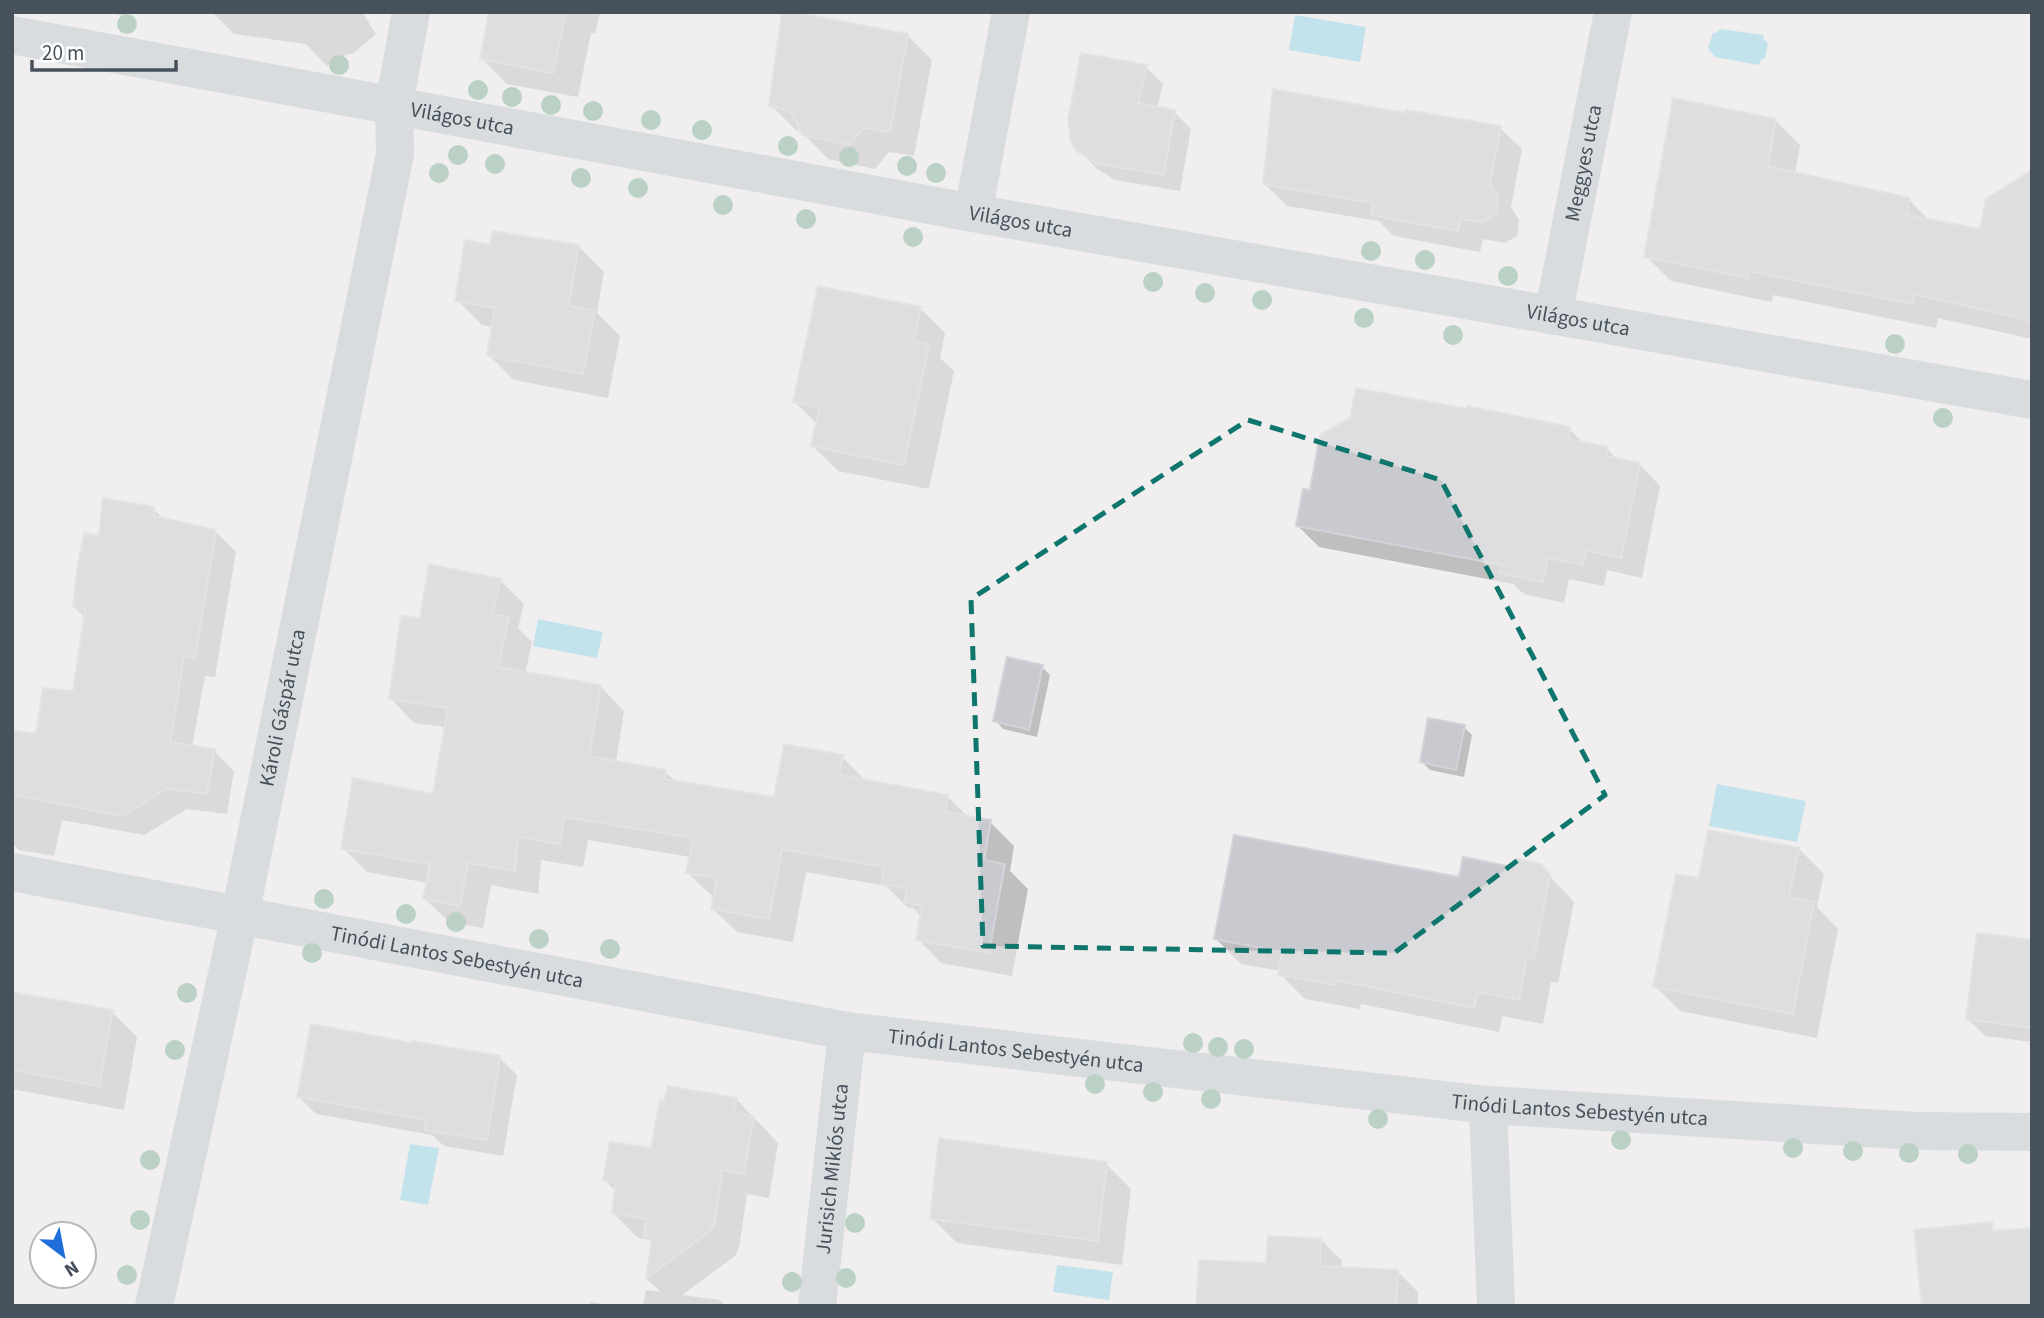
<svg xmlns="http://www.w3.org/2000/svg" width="2044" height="1318" viewBox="0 0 2044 1318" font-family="'Source Sans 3',sans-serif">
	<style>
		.water { fill: #8cd4e8 }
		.shadow { fill: #0003 }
		.building { fill: #c8cad0; stroke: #d2d4d9; stroke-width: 2 }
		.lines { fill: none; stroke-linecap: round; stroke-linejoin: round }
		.street { stroke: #bdc5cd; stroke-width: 38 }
		.tree { fill: #7aae94 }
		.marked { fill: none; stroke: #0f766e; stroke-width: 5; stroke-dasharray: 14 9; stroke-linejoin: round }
		.labels { text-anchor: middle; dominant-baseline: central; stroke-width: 7; stroke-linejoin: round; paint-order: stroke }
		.street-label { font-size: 21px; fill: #47515b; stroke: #fff }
	</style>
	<rect width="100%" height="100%" fill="#f0eeee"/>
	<path class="water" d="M1295,15L1366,27L1360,62L1289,50Z
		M1720,29L1764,35L1763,39L1768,43L1765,59H1762L1758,65L1715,57L1708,48L1713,33H1716Z
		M538,619L603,632L597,658L533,646Z
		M1717,784L1806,801L1797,842L1709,826Z
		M410,1144L439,1148L428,1205L400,1200Z
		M1057,1265L1113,1272L1109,1300L1053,1292Z"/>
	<path class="shadow" d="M105,12H125L124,16Z
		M212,12H364V15L376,34L354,53L339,57L327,66L306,44L234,34Z
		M491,12H600L595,34L591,33L578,97L507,84L482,59Z
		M907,35L932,60L914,156L889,152L875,169L828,159L802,132L796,130L771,105Z
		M1146,67L1163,84L1157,108L1174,112L1191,129L1180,191L1115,180L1096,168L1079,150Z
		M1407,115L1500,128L1522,149L1511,207L1519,220L1517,236L1505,243L1483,239L1480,252L1394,236L1379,221L1287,206L1265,184Z
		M1775,120L1800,145L1795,174L1908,199L1931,222L1981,231L2032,186V339L1938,318L1936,328L1773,295L1772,302L1671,281L1646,256Z
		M492,247H579L604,272L597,313L620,336L608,398L514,380L489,355L493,327L482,325L457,300Z
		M920,308L945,333L940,358L954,371L929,489L838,471L813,446L817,424L795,402Z
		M1569,429L1585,444L1607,449L1618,460L1639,464L1660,486L1642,578L1607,570L1604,586L1569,579L1564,603L1524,594L1513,584L1319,547L1298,526L1311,492Z
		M153,509L165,520L215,531L236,552L215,677L205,676L192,747L214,751L234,771L227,814L187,809L144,835L62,820L54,856L19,850L12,843V747L37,736L74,693L85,617L74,607L101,538Z
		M500,580L524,604L518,628L532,642L525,674L601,687L624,711L616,762L665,772L676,782L776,799L842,757L866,781L948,797L969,818L990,822L1014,846L1010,871L1028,889L1012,976L941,963L918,939L922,917L913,908L907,907L886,886L806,872L793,942L737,932L713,909L715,897L712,896L688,873L691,857L588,840L583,867L541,860L538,894L491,885L483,928L449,922L425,899L428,883L367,872L343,848L434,796L446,727L414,723L391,699L421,620Z
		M1042,667L1050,675L1037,737L1003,729L995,720Z
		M1464,727L1472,735L1464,777L1430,770L1422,762Z
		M1799,849L1824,874L1817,907L1838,929L1817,1038L1680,1011L1655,986L1701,880Z
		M1540,866L1574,902L1558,983L1551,982L1543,1024L1502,1016L1499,1032L1361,1004L1360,1009L1305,999L1280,974L1281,971L1241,964L1216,939L1508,867Z
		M2032,941V1042L1985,1036L1968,1019Z
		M12,994L112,1012L137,1037L124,1110L12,1089Z
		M414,1045L500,1058L517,1075L503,1156L444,1146L432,1135L316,1114L299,1097Z
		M736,1099L778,1143L769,1198L747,1194L739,1248L735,1256L682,1295L720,1300L725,1306H643L646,1290L661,1292L647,1279L653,1242L651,1240L638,1238L613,1213L617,1192L604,1180Z
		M1106,1164L1131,1189L1122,1265L957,1243L932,1218Z
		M1321,1240L1342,1261L1341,1268L1397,1271L1418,1292V1306H1198L1268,1265Z
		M590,1302L620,1306H589Z"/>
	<path class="building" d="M489,12H566L553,73L480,59Z
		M782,12H794L908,34L890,132L864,128L849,145L802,135L791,111L769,106Z
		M1081,53L1147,65L1138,103L1175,110L1164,175L1096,163L1077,151L1071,141L1068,120Z
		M1273,89L1405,113L1406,110L1501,126L1490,184L1498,197L1496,214L1483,222L1461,219L1458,231L1371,215L1373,203L1263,184Z
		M1673,98L1776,119L1768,166L1909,198L1907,215L1980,229L1986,199L2032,170V321L1914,294L1912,304L1749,271L1747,278L1644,257Z
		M493,231L579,245L569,306L595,310L583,374L487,356L495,308L455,301L465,240L490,245Z
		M818,286L921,307L914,341L929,345L904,465L811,446L819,408L793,402Z
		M1356,388L1467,409V406L1570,427L1568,439L1608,447L1606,456L1640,463L1621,558L1586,550L1583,565L1548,558L1543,582L1500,573L1502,565L1296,526L1303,489L1310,490L1320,435L1350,418Z
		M103,498L154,507V516L216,530L195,658L184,656L170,742L215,749L207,794L166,789L123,816L12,795V730L36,734L43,688L73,691L85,610L73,607L77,571L84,533L99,536Z
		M429,564L501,579L492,614L509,617L498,667L601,685L589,756L666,770L664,779L774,797L784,744L843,755L840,775L948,795L945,812L991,820L984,860L1005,864L989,953L916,940L922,906L904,902L907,889L881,884L884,867L782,849L769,919L711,909L717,878L686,873L693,838L564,817L560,844L518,837L515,871L468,863L460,906L423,899L430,864L341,849L353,778L433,794L448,708L389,699L401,616L420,618Z
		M1007,657L1043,665L1029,730L993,721Z
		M1428,718L1465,725L1456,770L1420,762Z
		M1708,830L1799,848L1789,897L1814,902L1793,1014L1653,987L1676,874L1699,878Z
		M1234,835L1459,877L1463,857L1507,866L1518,859L1541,864L1550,875L1534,959L1527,958L1519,1000L1478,992L1474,1008L1336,980L1335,985L1278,975L1282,952L1214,939Z
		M1977,933L2032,940V1028L1966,1019Z
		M12,992L113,1010L99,1086L12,1070Z
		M311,1024L412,1043L413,1041L500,1056L487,1140L425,1130L426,1120L297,1097Z
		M668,1086L737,1098L733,1112L754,1117L744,1174L722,1170L715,1222L710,1231L646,1279L652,1238L644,1236L646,1219L612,1213L616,1183L603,1181L610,1142L651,1148L660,1100L664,1101Z
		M939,1138L1107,1162L1098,1241L930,1219Z
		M1992,1222L1993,1231L2032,1228V1306H1922L1914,1230Z
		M1268,1236L1321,1239L1320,1266L1398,1270L1396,1306H1196L1199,1260L1266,1263Z"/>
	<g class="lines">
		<g class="street">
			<path id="s1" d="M12,35L973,213L2032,400"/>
			<path d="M973,213L1011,12"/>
			<path id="s2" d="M1553,316L1613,12"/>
			<path id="s3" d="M12,872L847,1031L1488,1105L1915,1131L2032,1132"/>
			<path d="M1488,1105L1496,1306"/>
			<path id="s4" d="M154,1306L240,915L395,154L394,105L411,12"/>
			<path id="s5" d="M817,1306L847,1031"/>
		</g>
	</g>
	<g class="tree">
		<circle cx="127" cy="24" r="10"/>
		<circle cx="339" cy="65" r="10"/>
		<circle cx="478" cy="90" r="10"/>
		<circle cx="512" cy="97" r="10"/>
		<circle cx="551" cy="105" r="10"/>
		<circle cx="593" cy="111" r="10"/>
		<circle cx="651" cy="120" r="10"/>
		<circle cx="702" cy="130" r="10"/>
		<circle cx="788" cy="146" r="10"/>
		<circle cx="458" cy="155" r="10"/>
		<circle cx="849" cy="157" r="10"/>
		<circle cx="495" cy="164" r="10"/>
		<circle cx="907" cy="166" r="10"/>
		<circle cx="439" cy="173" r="10"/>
		<circle cx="936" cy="173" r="10"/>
		<circle cx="581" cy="178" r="10"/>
		<circle cx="638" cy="188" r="10"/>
		<circle cx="723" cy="205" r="10"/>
		<circle cx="806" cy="219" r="10"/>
		<circle cx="913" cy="237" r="10"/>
		<circle cx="1371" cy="251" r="10"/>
		<circle cx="1425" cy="260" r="10"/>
		<circle cx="1508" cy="276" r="10"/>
		<circle cx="1153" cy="282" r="10"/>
		<circle cx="1205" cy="293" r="10"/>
		<circle cx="1262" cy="300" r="10"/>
		<circle cx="1364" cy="318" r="10"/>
		<circle cx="1453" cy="335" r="10"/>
		<circle cx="1895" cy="344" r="10"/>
		<circle cx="1943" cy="418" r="10"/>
		<circle cx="324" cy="899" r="10"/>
		<circle cx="406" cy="914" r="10"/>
		<circle cx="456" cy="922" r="10"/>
		<circle cx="539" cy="939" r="10"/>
		<circle cx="610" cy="949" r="10"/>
		<circle cx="312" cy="953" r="10"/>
		<circle cx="187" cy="993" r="10"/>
		<circle cx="1193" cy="1043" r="10"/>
		<circle cx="1218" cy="1047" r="10"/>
		<circle cx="1244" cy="1049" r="10"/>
		<circle cx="175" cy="1050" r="10"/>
		<circle cx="1095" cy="1084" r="10"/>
		<circle cx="1153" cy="1092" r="10"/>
		<circle cx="1211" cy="1099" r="10"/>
		<circle cx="1378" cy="1119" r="10"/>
		<circle cx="1621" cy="1140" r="10"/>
		<circle cx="1793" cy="1148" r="10"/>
		<circle cx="1853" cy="1151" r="10"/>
		<circle cx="1909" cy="1153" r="10"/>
		<circle cx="1968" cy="1154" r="10"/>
		<circle cx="150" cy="1160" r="10"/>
		<circle cx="140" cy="1220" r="10"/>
		<circle cx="855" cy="1223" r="10"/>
		<circle cx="127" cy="1275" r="10"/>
		<circle cx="846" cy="1278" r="10"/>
		<circle cx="792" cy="1282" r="10"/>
	</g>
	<path d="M0 0H2044V1318H0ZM1248,420L1441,480L1605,795L1394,953L983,946L971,599Z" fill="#f0eeee" fill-opacity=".55" fill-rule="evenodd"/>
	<path class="marked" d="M1248,420L1441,480L1605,795L1394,953L983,946L971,599Z"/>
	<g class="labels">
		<g class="street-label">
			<text stroke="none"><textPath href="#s1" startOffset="458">Világos utca</textPath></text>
			<text stroke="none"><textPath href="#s2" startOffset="156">Meggyes utca</textPath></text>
			<text stroke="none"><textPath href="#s1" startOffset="1026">Világos utca</textPath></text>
			<text stroke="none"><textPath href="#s1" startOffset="1592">Világos utca</textPath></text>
			<text stroke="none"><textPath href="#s4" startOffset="612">Károli Gáspár utca</textPath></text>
			<text stroke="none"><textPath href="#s3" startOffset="453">Tinódi Lantos Sebestyén utca</textPath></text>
			<text stroke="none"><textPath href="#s3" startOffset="1020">Tinódi Lantos Sebestyén utca</textPath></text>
			<text stroke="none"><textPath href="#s3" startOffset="1587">Tinódi Lantos Sebestyén utca</textPath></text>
			<text stroke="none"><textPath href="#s5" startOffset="138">Jurisich Miklós utca</textPath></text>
		</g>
	</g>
	<rect width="2044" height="1318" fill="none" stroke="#47515b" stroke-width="28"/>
	<g transform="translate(63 1255) rotate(148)"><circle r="33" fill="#ffffff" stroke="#b5b9bd" stroke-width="2"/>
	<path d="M0-5L12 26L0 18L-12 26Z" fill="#206ed9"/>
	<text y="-10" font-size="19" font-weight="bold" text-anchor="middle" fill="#47515b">N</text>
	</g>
	<path d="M32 60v10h144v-10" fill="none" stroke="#47515b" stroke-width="3.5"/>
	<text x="42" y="60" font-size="21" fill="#47515b" stroke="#ffffff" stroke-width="5" paint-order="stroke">20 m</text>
</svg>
